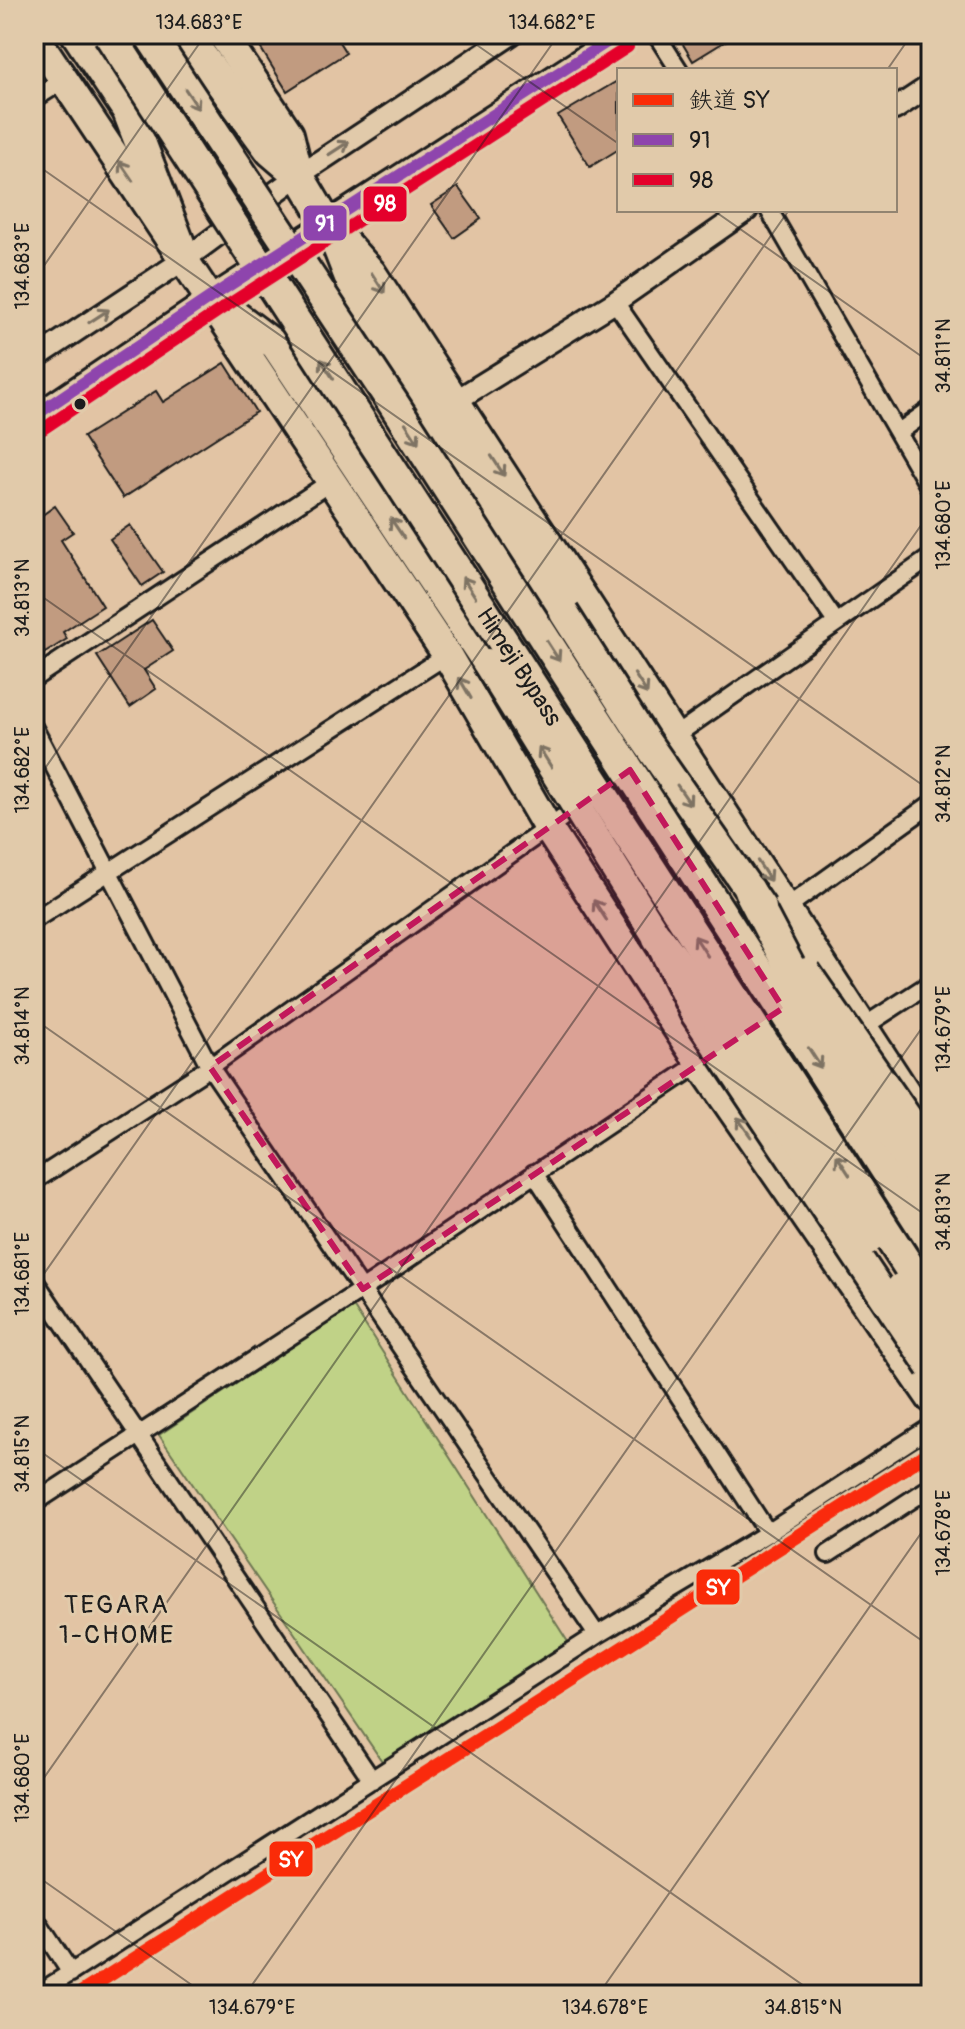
<svg xmlns="http://www.w3.org/2000/svg" width="965" height="2029" viewBox="0 0 965 2029" font-family="Pangolin,'Klee One',sans-serif">
	<style>
		.green { fill: #c0d287; stroke: #6e7752; stroke-width: 2 }
		.building { fill: #c19b80; stroke: #1c1c1c; stroke-width: 2 }
		.lines { fill: none; stroke-linecap: round; stroke-linejoin: round }
		.minor-casing { stroke: #1c1c1c; stroke-width: 22 }
		.tertiary-casing { stroke: #1c1c1c; stroke-width: 26 }
		.trunk-casing { stroke: #1c1c1c; stroke-width: 34 }
		.motorway-casing { stroke: #1c1c1c; stroke-width: 36 }
		.minor { stroke: #e1caaa; stroke-width: 16 }
		.tertiary { stroke: #e1caaa; stroke-width: 20 }
		.trunk { stroke: #e1caaa; stroke-width: 28 }
		.motorway { stroke: #e1caaa; stroke-width: 30 }
		.trunk-bridge-casing { stroke: #1c1c1c; stroke-width: 34; stroke-linecap: butt }
		.motorway-bridge-casing { stroke: #1c1c1c; stroke-width: 36; stroke-linecap: butt }
		.trunk-bridge { stroke: #e1caaa; stroke-width: 28 }
		.motorway-bridge { stroke: #e1caaa; stroke-width: 30 }
		.bus-1-casing { stroke: #e1caaa; stroke-width: 18 }
		.bus-2-casing { stroke: #e1caaa; stroke-width: 18 }
		.bus-1 { stroke: #8e44ad; stroke-width: 12 }
		.bus-2 { stroke: #e4002b; stroke-width: 12 }
		.rail-1-casing { stroke: #e1caaa; stroke-width: 20 }
		.rail-1 { stroke: #fa2b08; stroke-width: 14 }
		.oneway { stroke: #7e7363 }
		.marked { fill: #c2185b; fill-opacity: 0.2; stroke: #c2185b; stroke-width: 6; stroke-dasharray: 16 10; stroke-linejoin: round }
		.ticks { fill: none; stroke: #1c1c1c; stroke-width: 2; stroke-opacity: 0.45 }
		.bus-dot { fill: #1c1c1c; stroke: #e1caaa; stroke-width: 3 }
		.labels { text-anchor: middle; dominant-baseline: central; stroke-width: 6; stroke-linejoin: round; paint-order: stroke }
		.street-label { font-size: 24px; fill: #1c1c1c; stroke: #e1caaa }
		.neighbourhood-label { font-size: 26px; letter-spacing: 2px; fill: #1c1c1c; stroke: #e1caaa }
		.line-badge { stroke: #e1caaa; stroke-width: 3 }
		.badge-label { font-size: 22px; text-anchor: middle; font-weight: bold; fill: #fff }
		.neatline { fill: none; stroke: #1c1c1c; stroke-width: 3 }
		.ticks-label { font-size: 20px; text-anchor: middle; fill: #1c1c1c }
	</style>
	<rect width="100%" height="100%" fill="#e2c4a4"/>
	<filter id="ink" filterUnits="userSpaceOnUse"><feTurbulence type="fractalNoise" baseFrequency=".0125" numOctaves="2"/><feDisplacementMap in="SourceGraphic" scale="16" xChannelSelector="R" yChannelSelector="G"/><feConvolveMatrix kernelMatrix="1 2 1 2 8 2 1 2 1" color-interpolation-filters="sRGB"/></filter>
	<g filter="url(#ink)">
		<path class="green" d="M353,1306L568,1642L384,1764L159,1435Z"/>
		<path class="building" d="M252,34H334L346,53L287,91Z
			M692,34H737L693,61L681,41Z
			M619,80V149L590,167L558,116Z
			M458,187L481,219L454,238L431,205Z
			M225,363L256,412L123,498L83,437L156,391L163,402Z
			M55,506L73,532L61,540L103,606L63,632L67,639L45,653L34,637V521Z
			M130,525L163,572L142,586L110,539Z
			M152,620L173,651L144,670L156,689L130,707L97,656Z"/>
		<g class="lines">
			<defs>
				<path id="minor" d="M656,34L679,70
					M34,99L64,80
					M769,210L931,490
					M615,302L836,622
					M899,432L931,409
					M34,678L332,481
					M34,728L210,1067L597,1635
					M669,740L931,557
					M787,907L931,804
					M34,920L447,655
					M863,1027L931,983
					M534,1173L768,1533
					M34,1181L210,1067L635,766
					M34,1280L372,1780
					M34,1503L363,1289L706,1059
					M828,1554L931,1487
					M34,1917L71,1973
					M36,1995L597,1635L768,1533L931,1427"/>
				<path id="tertiary" d="M895,109L931,85
					M34,359L185,259L299,175L512,34
					M455,401L615,302L747,210
					M34,416L211,297L619,34"/>
				<path id="trunk" d="M222,34L289,134L299,175L328,224L353,288L564,613
					M34,35L447,655L549,830L700,1063L931,1398
					M328,224L371,272L911,1101
					M226,308L275,345L487,663"/>
				<path id="motorway" d="M77,34L128,111L185,259
					M185,34L271,151L299,175"/>
			</defs>
			<use href="#minor" class="minor-casing"/>
			<use href="#tertiary" class="tertiary-casing"/>
			<use href="#trunk" class="trunk-casing"/>
			<use href="#motorway" class="motorway-casing"/>
			<use href="#minor" class="minor"/>
			<use href="#tertiary" class="tertiary"/>
			<use href="#trunk" class="trunk"/>
			<use href="#motorway" class="motorway"/>
			<defs>
				<path id="trunk-bridge" d="M564,613L645,740L762,908
					M487,663L658,938L694,1012L931,1367
					M806,972L924,1142"/>
				<g id="motorway-bridge">
					<path id="s1" d="M109,34L931,1301"/>
					<path d="M149,34L393,403L931,1240"/>
					<path d="M749,890L801,989L931,1196"/>
					<path d="M658,938L710,1007L868,1239"/>
					<path d="M902,1288L931,1329"/>
				</g>
			</defs>
			<use href="#trunk-bridge" class="trunk-bridge-casing"/>
			<use href="#motorway-bridge" class="motorway-bridge-casing"/>
			<use href="#trunk-bridge" class="trunk-bridge"/>
			<use href="#motorway-bridge" class="motorway-bridge"/>
			<defs>
				<path id="bus-1" d="M34,416L211,297L619,34"/>
				<path id="bus-2" d="M43,429L220,310L628,47"/>
			</defs>
			<use href="#bus-1" class="bus-1-casing"/>
			<use href="#bus-2" class="bus-2-casing"/>
			<use href="#bus-1" class="bus-1"/>
			<use href="#bus-2" class="bus-2"/>
			<defs>
				<path id="rail-1" d="M78,1995L931,1451"/>
			</defs>
			<use href="#rail-1" class="rail-1-casing"/>
			<use href="#rail-1" class="rail-1"/>
		</g>
		<defs><path id="oneway-shaft" d="M-6 0H5M1.5-3L5.5 0L1.5 3" fill="none" stroke-width="1.6" stroke-linecap="round" stroke-linejoin="round" transform="scale(2)"/></defs>
		<g class="oneway">
			<use href="#oneway-shaft" transform="translate(192 99) rotate(56)"/>
			<use href="#oneway-shaft" transform="translate(339 148) rotate(-33)"/>
			<use href="#oneway-shaft" transform="translate(126 171) rotate(-124)"/>
			<use href="#oneway-shaft" transform="translate(378 283) rotate(57)"/>
			<use href="#oneway-shaft" transform="translate(99 316) rotate(-33)"/>
			<use href="#oneway-shaft" transform="translate(327 369) rotate(-123)"/>
			<use href="#oneway-shaft" transform="translate(412 433) rotate(57)"/>
			<use href="#oneway-shaft" transform="translate(498 466) rotate(57)"/>
			<use href="#oneway-shaft" transform="translate(397 528) rotate(-124)"/>
			<use href="#oneway-shaft" transform="translate(469 587) rotate(-123)"/>
			<use href="#oneway-shaft" transform="translate(553 651) rotate(57)"/>
			<use href="#oneway-shaft" transform="translate(641 684) rotate(57)"/>
			<use href="#oneway-shaft" transform="translate(465 688) rotate(-120)"/>
			<use href="#oneway-shaft" transform="translate(545 757) rotate(-122)"/>
			<use href="#oneway-shaft" transform="translate(684 795) rotate(55)"/>
			<use href="#oneway-shaft" transform="translate(764 871) rotate(57)"/>
			<use href="#oneway-shaft" transform="translate(600 910) rotate(-123)"/>
			<use href="#oneway-shaft" transform="translate(701 946) rotate(-123)"/>
			<use href="#oneway-shaft" transform="translate(815 1058) rotate(57)"/>
			<use href="#oneway-shaft" transform="translate(744 1127) rotate(-125)"/>
			<use href="#oneway-shaft" transform="translate(843 1165) rotate(-123)"/>
		</g>
	</g>
	<path class="marked" d="M630,770L783,1008L363,1289L210,1067Z"/>
	<path class="ticks" d="M461,34L619,144M887,70L912,34M34,163L931,791M713,210L931,363M34,280L206,34M34,591L931,1219M34,784L559,34M34,1019L931,1647M34,1288L789,210M34,1447L817,1995M34,1792L931,511M34,1874L206,1995M245,1995L931,1015M598,1995L931,1519"/>
	<circle class="bus-dot" cx="80" cy="404" r="7"/>
	<g class="labels">
		<g class="street-label">
			<text stroke="none"><textPath href="#s1" startOffset="754">Himeji Bypass</textPath></text>
		</g>
		<g class="neighbourhood-label">
			<text x="117" y="1605">TEGARA<tspan x="117" dy="30">1-CHOME</tspan></text>
		</g>
	</g>
	<g class="line-badge">
		<rect x="362" y="185" width="46" height="38" rx="8" fill="#e4002b"/>
		<rect x="302" y="204" width="46" height="38" rx="8" fill="#8e44ad"/>
		<rect x="695" y="1568" width="46" height="38" rx="8" fill="#fa2b08"/>
		<rect x="268" y="1840" width="46" height="38" rx="8" fill="#fa2b08"/>
	</g>
	<g class="badge-label">
		<text x="385" y="211">98</text>
		<text x="325" y="231">91</text>
		<text x="718" y="1595">SY</text>
		<text x="291" y="1867">SY</text>
	</g>
	<rect width="965" height="2029" fill="none" stroke="#e1caaa" stroke-width="88"/>
	<rect x="617" y="68" width="280" height="144" fill="#e1caaa" stroke="#928471" stroke-width="2"/>
	<rect x="633" y="94" width="40" height="12" fill="#fa2b08" stroke="#928471" stroke-width="2"/>
	<text x="689" y="108" font-size="24" fill="#1c1c1c">鉄道 SY</text>
	<rect x="633" y="134" width="40" height="12" fill="#8e44ad" stroke="#928471" stroke-width="2"/>
	<text x="689" y="148" font-size="24" fill="#1c1c1c">91</text>
	<rect x="633" y="174" width="40" height="12" fill="#e4002b" stroke="#928471" stroke-width="2"/>
	<text x="689" y="188" font-size="24" fill="#1c1c1c">98</text>
	<rect x="44" y="44" width="877" height="1941" class="neatline"/>
	<g class="ticks-label">
		<text x="199" y="29">134.683°E</text>
		<text x="552" y="29">134.682°E</text>
		<text transform="translate(22 266) rotate(-90)" y="7">134.683°E</text>
		<text transform="translate(943 356) rotate(-90)" y="7">34.811°N</text>
		<text transform="translate(943 525) rotate(-90)" y="7">134.680°E</text>
		<text transform="translate(22 598) rotate(-90)" y="7">34.813°N</text>
		<text transform="translate(22 770) rotate(-90)" y="7">134.682°E</text>
		<text transform="translate(943 784) rotate(-90)" y="7">34.812°N</text>
		<text transform="translate(22 1026) rotate(-90)" y="7">34.814°N</text>
		<text transform="translate(943 1029) rotate(-90)" y="7">134.679°E</text>
		<text transform="translate(943 1212) rotate(-90)" y="7">34.813°N</text>
		<text transform="translate(22 1274) rotate(-90)" y="7">134.681°E</text>
		<text transform="translate(22 1454) rotate(-90)" y="7">34.815°N</text>
		<text transform="translate(943 1533) rotate(-90)" y="7">134.678°E</text>
		<text transform="translate(22 1778) rotate(-90)" y="7">134.680°E</text>
		<text x="252" y="2014">134.679°E</text>
		<text x="605" y="2014">134.678°E</text>
		<text x="803" y="2014">34.815°N</text>
	</g>
</svg>
